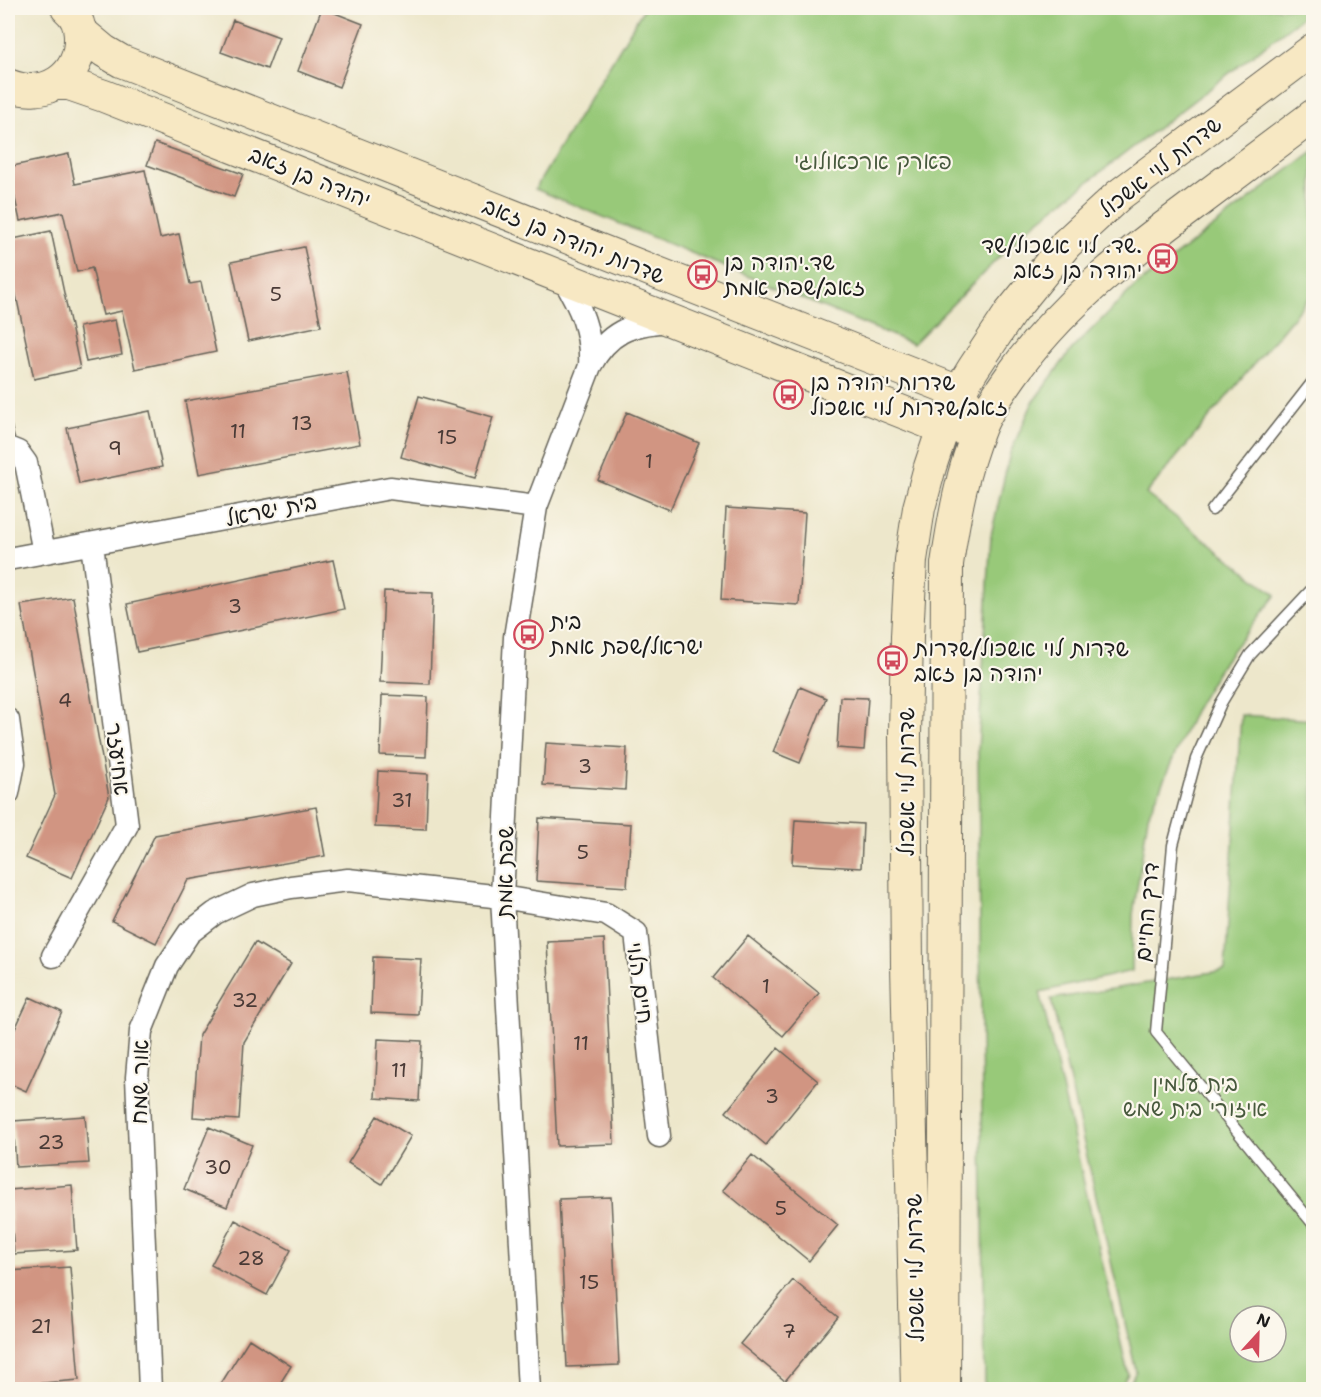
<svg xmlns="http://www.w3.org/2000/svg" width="1321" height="1397" viewBox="0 0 1321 1397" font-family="'Shantell Sans','Playpen Sans Hebrew',sans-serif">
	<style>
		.green { fill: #98c979; stroke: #5a724a; stroke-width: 1.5; fill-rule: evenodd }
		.building { fill: #d19582 }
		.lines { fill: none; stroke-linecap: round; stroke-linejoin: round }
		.lane-casing { stroke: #656359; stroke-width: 13 }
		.street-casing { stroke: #656359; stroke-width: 25 }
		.secondary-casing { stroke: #656359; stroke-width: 34 }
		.lane { stroke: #fff; stroke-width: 10 }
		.street { stroke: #fff; stroke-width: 22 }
		.secondary { stroke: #f7e8c3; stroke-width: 32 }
		.labels { text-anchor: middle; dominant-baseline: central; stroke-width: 4.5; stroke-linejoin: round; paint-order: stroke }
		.number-label { font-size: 20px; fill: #493a36 }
		.park-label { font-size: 22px; fill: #47593d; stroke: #fbf7ec }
		.street-label { font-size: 22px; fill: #1c1c1c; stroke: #fbf7ec }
		.poi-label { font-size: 22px; fill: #1c1c1c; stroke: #fbf7ec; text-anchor: start }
	</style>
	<rect width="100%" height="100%" fill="#fbf7ec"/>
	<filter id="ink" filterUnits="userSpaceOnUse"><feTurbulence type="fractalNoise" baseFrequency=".0167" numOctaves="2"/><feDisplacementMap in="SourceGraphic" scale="12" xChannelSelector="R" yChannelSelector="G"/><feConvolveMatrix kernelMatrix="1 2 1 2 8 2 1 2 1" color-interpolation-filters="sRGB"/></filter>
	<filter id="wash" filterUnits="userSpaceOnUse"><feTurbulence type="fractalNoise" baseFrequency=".008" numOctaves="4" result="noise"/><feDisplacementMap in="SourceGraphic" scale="24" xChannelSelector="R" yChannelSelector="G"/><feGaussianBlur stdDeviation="1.35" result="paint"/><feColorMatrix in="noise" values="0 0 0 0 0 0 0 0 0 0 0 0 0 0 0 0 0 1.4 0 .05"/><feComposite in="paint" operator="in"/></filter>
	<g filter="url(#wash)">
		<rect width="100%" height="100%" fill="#ede7cb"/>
		<path class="green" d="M644,8H1314L1028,228L913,344L535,189Z
			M1313,151V293L1146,494L1276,595L1224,661L1194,711L1148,816L1133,915L1132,971L1040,992L1128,1374L1120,1389H985L978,750L991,535L1010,453L1033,402L1072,349L1134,287Z
			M1241,715L1313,720V1389H1127L1136,1371L1051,999L1225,970ZM1240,1316H1276V1352H1240Z"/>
		<g id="blocks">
			<path class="building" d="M322,8L363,24L339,87L298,71Z
				M233,20L279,37L267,69L221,52Z
				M155,143L243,174L234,197L147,165Z
				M69,154L75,184L145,170L160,238L179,234L190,284L201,282L216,352L135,369L122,311L103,315L92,268L77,272L63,212L20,221L8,167Z
				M51,231L80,369L34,379L8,258V240Z
				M304,247L321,326L248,341L231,262Z
				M115,320L122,355L86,362L79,327Z
				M347,372L360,444L199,474L185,401Z
				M419,396L493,417L475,478L401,457Z
				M8,411L14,437L8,438Z
				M150,411L162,467L79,484L67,428Z
				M627,412L699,443L670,510L598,480Z
				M726,508L805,513L799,605L721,600Z
				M333,560L344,609L137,652L127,604Z
				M384,591L433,593L430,684L380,682Z
				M73,597L109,797L72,878L26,858L55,795L21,605Z
				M800,687L826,698L800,763L773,752Z
				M382,695L428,697L426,757L380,755Z
				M840,697L868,698L864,750L837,748Z
				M546,743L627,748L625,790L543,785Z
				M378,771L428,774L426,829L375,827Z
				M316,807L325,856L188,880L156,943L112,921L155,835Z
				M539,818L631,824L627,887L536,881Z
				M795,820L863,824L861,868L792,864Z
				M748,936L819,993L783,1036L713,978Z
				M604,939L614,1144L557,1146L547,942Z
				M255,942L291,964L244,1042L239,1120L193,1117L199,1035Z
				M373,957L421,959L418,1015L371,1013Z
				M30,997L62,1012L26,1091L8,1083V1044Z
				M378,1039L422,1041L419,1101L375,1098Z
				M778,1048L818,1081L766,1145L726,1112Z
				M85,1116L89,1163L16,1167L13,1121Z
				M377,1116L411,1136L382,1184L348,1163Z
				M209,1127L252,1145L227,1207L184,1189Z
				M752,1155L838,1225L809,1261L723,1190Z
				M72,1185L77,1250L14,1254L9,1190Z
				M611,1197L619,1365L567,1367L559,1199Z
				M235,1220L291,1250L267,1295L211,1265Z
				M70,1267L79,1380L8,1386V1271Z
				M793,1280L838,1317L785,1381L740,1344Z
				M249,1339L291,1366L276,1390H217Z"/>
		</g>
	</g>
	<g filter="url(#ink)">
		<use href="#blocks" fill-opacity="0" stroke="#656359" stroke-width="1.5"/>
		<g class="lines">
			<defs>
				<path id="lane" d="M1212,510L1314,380
					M1314,587L1250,655L1221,703L1196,759L1173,845L1156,1032L1314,1225"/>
				<path id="street" d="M563,278C580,306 592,332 590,366
					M8,448L18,452L26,463L44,552
					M8,559L390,488L536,507
					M8,720L14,763L8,793
					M53,956L127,825L92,544
					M150,1390L137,1077L141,1031L167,966L189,933L215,913L253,895L291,887L348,880L502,897L606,914L636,933L659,1136
					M529,1390L502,897L515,637L536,507L590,366C608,332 630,324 667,321"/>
				<path id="secondary" d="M80,31L104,51L121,61L959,392L971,410
					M55,84H69L104,96L943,428L962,427
					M8,85C45,100 81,78 80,37C80,25 76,15 67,8
					M917,1390L907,965L905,734L907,636L911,560L919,508L930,467L943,428L959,392L973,369L1010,313L1066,244L1119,195L1314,49
					M944,1390L947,564C954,517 962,471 980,427C987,409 1000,392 1011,376C1059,308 1120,260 1186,211C1228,179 1271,147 1314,115"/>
			</defs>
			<use href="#lane" class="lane-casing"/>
			<use href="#street" class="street-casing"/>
			<use href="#secondary" class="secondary-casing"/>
			<use href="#lane" class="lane"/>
			<use href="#street" class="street"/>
			<use href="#secondary" class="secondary"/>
		</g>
	</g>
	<defs>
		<symbol id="bus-ring" viewBox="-11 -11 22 22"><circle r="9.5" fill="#fbf7ec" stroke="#d1495b" stroke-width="1.5"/><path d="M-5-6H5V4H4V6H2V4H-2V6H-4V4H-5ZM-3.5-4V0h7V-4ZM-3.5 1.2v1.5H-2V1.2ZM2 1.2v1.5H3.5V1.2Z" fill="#d1495b"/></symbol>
	</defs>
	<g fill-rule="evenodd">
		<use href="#bus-ring" x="1146" y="242" width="33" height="33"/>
		<use href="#bus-ring" x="686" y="258" width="33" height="33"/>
		<use href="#bus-ring" x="772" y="378" width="33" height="33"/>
		<use href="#bus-ring" x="512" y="618" width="33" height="33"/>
		<use href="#bus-ring" x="876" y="644" width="33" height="33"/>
	</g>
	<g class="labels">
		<g class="number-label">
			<text x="276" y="294">5</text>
			<text x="302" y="423">13</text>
			<text x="238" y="431">11</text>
			<text x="447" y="437">15</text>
			<text x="115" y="448">9</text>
			<text x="649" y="461">1</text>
			<text x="235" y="606">3</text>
			<text x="65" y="700">4</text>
			<text x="585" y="766">3</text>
			<text x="402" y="800">31</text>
			<text x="583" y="852">5</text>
			<text x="766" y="986">1</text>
			<text x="245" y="1000">32</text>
			<text x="581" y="1043">11</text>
			<text x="399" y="1070">11</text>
			<text x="772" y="1096">3</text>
			<text x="51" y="1142">23</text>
			<text x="218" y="1167">30</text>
			<text x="781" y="1208">5</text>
			<text x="251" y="1258">28</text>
			<text x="589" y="1282">15</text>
			<text x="41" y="1326">21</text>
			<text x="789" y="1331">7</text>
		</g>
		<g class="park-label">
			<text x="873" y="161">פארק ארכאולוגי</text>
			<text x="1195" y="1083">בית עלמין<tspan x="1195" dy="25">איזורי בית שמש</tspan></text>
		</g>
		<g class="street-label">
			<text transform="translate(1160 167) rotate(-38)">שדרות לוי אשכול</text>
			<text transform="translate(310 177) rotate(22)">יהודה בן זאב</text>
			<text transform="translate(574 241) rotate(22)">שדרות יהודה בן זאב</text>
			<text transform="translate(271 510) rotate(-11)">בית ישראל</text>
			<text transform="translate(118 759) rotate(83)">אחיעזר</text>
			<text transform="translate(906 782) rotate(-90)">שדרות לוי אשכול</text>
			<text transform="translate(505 872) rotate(-89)">שפת אמת</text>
			<text transform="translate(1147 912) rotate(-85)">דרך החיים</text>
			<text transform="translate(640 983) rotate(82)">חיים הלוי</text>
			<text transform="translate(140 1082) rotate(-89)">אור שמח</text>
			<text transform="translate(915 1268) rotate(-91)">שדרות לוי אשכול</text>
		</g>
		<g class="poi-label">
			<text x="1142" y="245" text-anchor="end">שד. לוי אשכול/שד.<tspan x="1142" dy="25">יהודה בן זאב</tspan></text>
			<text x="724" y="262">שד.יהודה בן<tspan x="724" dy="25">זאב/שפת אמת</tspan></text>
			<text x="810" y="382">שדרות יהודה בן<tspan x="810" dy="25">זאב/שדרות לוי אשכול</tspan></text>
			<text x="550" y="621">בית<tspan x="550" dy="25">ישראל/שפת אמת</tspan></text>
			<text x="914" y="648">שדרות לוי אשכול/שדרות<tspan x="914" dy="25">יהודה בן זאב</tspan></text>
		</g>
	</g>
	<rect width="1321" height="1397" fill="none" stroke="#fbf7ec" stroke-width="30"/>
	<g transform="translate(1258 1334) rotate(22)"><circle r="28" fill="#fbf7ec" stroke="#a29f99" stroke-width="1.5"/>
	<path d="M0-4.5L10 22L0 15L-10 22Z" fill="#d1495b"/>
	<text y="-9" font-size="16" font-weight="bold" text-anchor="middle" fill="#1c1c1c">N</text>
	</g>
</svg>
